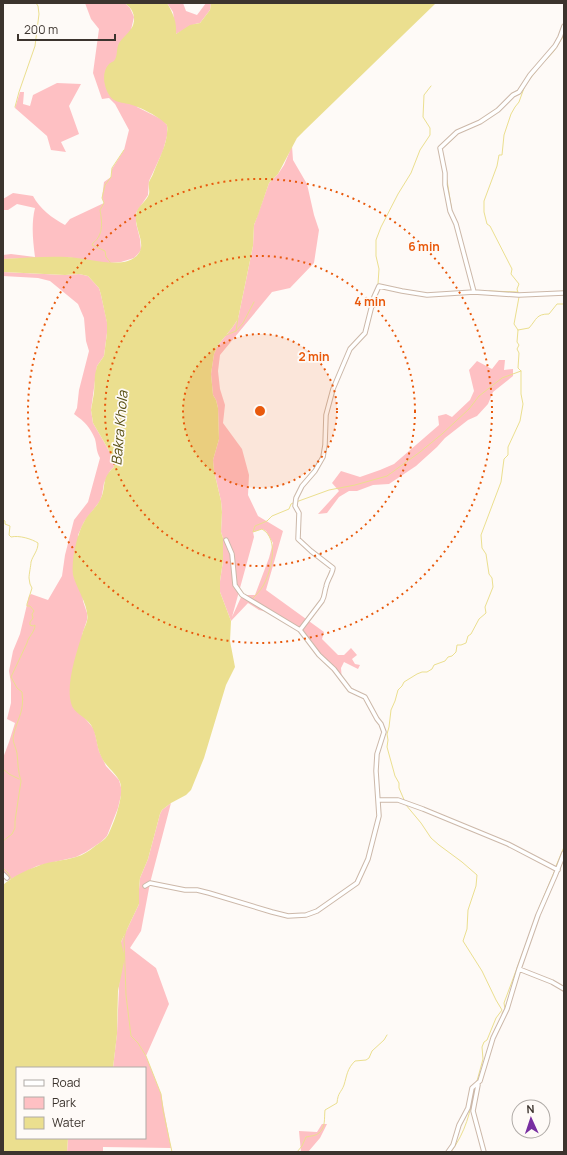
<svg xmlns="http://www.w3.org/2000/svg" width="567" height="1155" viewBox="0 0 567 1155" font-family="Manrope,sans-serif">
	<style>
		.green { fill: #fec0c3; fill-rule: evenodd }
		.water { fill: #ebdf8f }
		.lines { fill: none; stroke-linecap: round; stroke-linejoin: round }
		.stream { stroke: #ebdf8f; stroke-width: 1 }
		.minor-casing { stroke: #ccb8a9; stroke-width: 5.5 }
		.minor { stroke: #fff; stroke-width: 3.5 }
		.ring { fill: none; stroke: #e8590c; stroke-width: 2; stroke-dasharray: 2 4 }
		.labels { text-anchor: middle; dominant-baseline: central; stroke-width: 3.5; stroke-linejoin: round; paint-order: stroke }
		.water-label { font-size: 14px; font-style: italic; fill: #595013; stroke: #fefaf7 }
		.centre { fill: #e8590c; stroke: #fefaf7; stroke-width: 2 }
		.ring-label { font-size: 12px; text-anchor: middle; font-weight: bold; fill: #e8590c; stroke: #fefaf7; stroke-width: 3.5; stroke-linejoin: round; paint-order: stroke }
	</style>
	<rect width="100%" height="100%" fill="#fefaf7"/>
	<path class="green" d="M85,3L126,4L130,8L134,17L131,30L137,107L163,120L167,125V136L163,151L149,181L148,195L136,213V223L140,239L141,250L138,254L134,258L121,262L110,263H103L67,257L3,259V255L11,254L35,257C33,241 31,224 35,208L17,204L8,210H3V199L13,193L33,196C40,209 52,218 65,225L70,219L104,203L102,198L104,182L111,177L112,169L124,150L129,130L115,104L109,98L102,99L93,73L99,29L91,19Z
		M167,3H183L186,11L197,15L206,3H211L210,10L200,23L195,24L176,34L173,12Z
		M57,83L81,84L69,106L79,134L61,142L66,152L51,150L47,136L15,108L20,92H24L23,104L30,106L33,95Z
		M292,146L293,160L307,184L314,215L319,230L314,263L290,288L272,292L220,355L218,371L220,389L225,405L223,423L242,449L249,475L248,495L258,516L283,531L266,590L324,632L322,639L338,655H344L351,648L357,655L352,659L355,664L360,665L358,669L344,662L341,668L342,681L334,669L319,655L300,630L272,613L259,610L248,603L231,621L220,592V581L223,561V538L221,532L222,512L221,501L214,471L213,460L219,439L218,408L216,400L213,395L211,374L214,354L218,345L232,328L238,319L253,246L254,225L269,183L278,174L284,165ZM262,529L266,531L273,543L269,558L255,595H242L232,617L254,537L253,532Z
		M3,272L65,275L79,274L88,276L99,288L101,295L107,322V333L104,356L97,366L91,410L93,423L107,447L113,459L114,467L110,471L104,483L102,495L100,501L84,522L78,535L83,601L87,613V620L82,635L83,716L94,729L99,751L106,766L119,780L122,791L118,808L107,836L101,842L86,852L76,857L37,866L9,880L3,874V758L9,742L15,723L7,719L11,703V683L9,671L13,651L20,634L29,596L31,594L48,600L62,576L65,555L74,520L88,502L100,458C96,451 97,447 95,439C90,427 85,422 74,414L77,408L79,390L89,351L86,341L84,318L78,304L50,281L38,278L3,276Z
		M499,360H505L504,370L513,369V376L493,392L488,404L477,416L468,420L445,438L437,447L416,466L389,484L373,485L357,491H349L339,497L327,513L318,514L339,491L332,483L341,471L360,477L380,470L394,464L439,425L438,416L446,414L452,417L470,400L474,391L469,370L477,361L492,369Z
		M171,803L150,883L141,931L130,948L156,968L169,1004L146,1056L161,1094L171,1148L103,1147V1152H67L68,1138H145V1068H113L117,1033L121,942L139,904V889L140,878L148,859L160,814L162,810Z
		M322,1124H327L320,1138L308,1152H301L299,1131L317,1132Z"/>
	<path class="water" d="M124,3H167C173,13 177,22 176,34L190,25L200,23L210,10L211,3H436L304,131L297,138L278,174L269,183L258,215L254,225L253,246L238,319L232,328L218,345L214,354L211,374L213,395L216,400L218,408L219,439L213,460L214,471L221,501L222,512L221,532L223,538V561L220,581V592L231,621L230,641L235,667L226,685L204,758L191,790L186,795L171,803L162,810L160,814L148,859L140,878L139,889V904L121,942L125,957L118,991L117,1034L113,1068H17V1138H68L67,1152H3V885C12,877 26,870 38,866C50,861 63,861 76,857C83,855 89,851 94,847C99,843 105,840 108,835C114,823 126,792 119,780C114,771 105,766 101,756C96,746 97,734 91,725C85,716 73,713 71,703C66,684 76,654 82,635C83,630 86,625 87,621C90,607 76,588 73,575C71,560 77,534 84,522C88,514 96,508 100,500C107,487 100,480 114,467L113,459L107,447L93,423L91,410L94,393L95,375L97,366L104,356L107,333V323L101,295L99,288L88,276L79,274L65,275L3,272V259C24,258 46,256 67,257C85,257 127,272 139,253C147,241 130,223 138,209C141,204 147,200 149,194C150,190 148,186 149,182C150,179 152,177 153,174C159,158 169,142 167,125C160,117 140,107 129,104C125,103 119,103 114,100C110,98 106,90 105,85C103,78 104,69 109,64C110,63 112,62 114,61C118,56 116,49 119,43C122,38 128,34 131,29C137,20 134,8 124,3Z"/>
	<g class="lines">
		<path class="stream" d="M543,63L554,51L564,35
			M525,85L537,70
			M15,107L19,92L35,46L39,14L38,6L36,3
			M445,146L458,134
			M447,180L452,212
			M110,262L106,257L105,251L92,245L93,243C104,235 102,221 100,210L104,203L102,198L105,185L111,177L112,168L124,150
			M378,284L379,269L376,256V240L381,227L398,194L411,173L420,150L430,135V128L423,117L424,95L431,86
			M489,291L518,292
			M518,330L529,328C537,319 536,314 549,314L557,304H564
			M236,331L238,318
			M224,336L236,331L243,323L254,302
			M296,502L329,490L355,485L387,476L420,452L442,434L469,409L479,396L502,378L521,371
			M3,520L5,521V524L10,526L9,535L11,537C19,535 32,539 38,543C38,551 33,555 31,562C31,565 29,574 29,578C29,580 30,582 30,584L32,588L27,604V606H30L34,611L32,614L33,618L30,622V625L33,626L35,625C35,632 28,637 27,643L11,677L17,688L22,692C25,713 16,720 13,738C13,743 16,748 17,753C18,763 18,772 21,781L15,821V828L12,834L3,841
			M253,598C256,595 260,591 263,586C271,572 280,539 262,529L253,532L255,526L267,521L272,516L289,509L291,504L293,503
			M3,769L9,774L19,779
			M405,802L399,788V783L395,776L387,747L388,740L387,734L389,727L391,710L395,701L398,690L402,686L404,682L417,674L422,672H427L432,669L434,665L445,661L448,657L452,656L456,652L457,645H461L466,643L468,636L471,634L479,619L486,613L485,607L493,587L492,578L489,574L486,554L482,548L481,535L501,482L504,459L508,455V447L520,421L523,404L521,394V371L518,368L519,353L517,349L519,345L517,342L518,330L514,324L519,297L517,289L519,284L511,274L512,269L490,226L487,224L484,212V201L497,166L499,155H502L504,135L511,114L515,107L519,102L524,88
			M406,805L421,823L431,838L439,845L462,862L477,875L476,886L468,910L467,929L463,941L482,971L496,1000L502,1010L496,1018L487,1040L484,1042L482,1047L483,1059L477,1081
			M556,866L564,847
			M3,868L8,873L12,880
			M539,908L555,870
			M126,930L124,938L126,995L131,1036L138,1043L146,1056L161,1094L163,1110L172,1152
			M502,1013L505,1009L504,1003L536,917
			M297,1152L302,1146L306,1137C310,1136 316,1136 319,1133C326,1127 324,1118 325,1110L337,1103C338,1092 341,1093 344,1085C347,1075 347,1069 355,1061L366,1060L369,1058L372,1051L384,1040L387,1035
			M451,1152C466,1131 470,1113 475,1088"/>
		<defs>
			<path id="minor" d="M474,292L456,224L450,211L445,185V173L440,148L457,132L480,122L498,110L513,95L519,92L530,75L555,46L560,37L564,26
				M300,630L322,601C325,596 324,593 326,587C327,580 332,575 333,568L311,551L298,539L299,513L295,506L296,498L302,486L315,471L323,457L325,445L326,415L333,389L350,349L365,333L374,297L379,286L402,291L427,295L474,292L519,295L564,293
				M379,800H398L423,809L508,844L558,870
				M3,874L7,878
				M145,886L150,883L185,890H197L209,893L272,912L288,916L306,915L317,911L357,883L368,859L379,816L376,771L377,754L384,732L381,724L377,719L365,697L350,690L334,669L319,655L300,630L242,595L235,585L232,554L226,540
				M519,969L552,982L564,989
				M478,1085L473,1111L484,1152
				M448,1152L453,1145L459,1125L468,1108L472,1088L480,1081L493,1038L507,1009L519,969L538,915L555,876L564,853"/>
		</defs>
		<use href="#minor" class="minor-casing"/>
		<use href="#minor" class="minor"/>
	</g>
	<circle cx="260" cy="411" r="77" fill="#e8590c" fill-opacity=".12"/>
	<g class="ring">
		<circle cx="260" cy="411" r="77"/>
		<circle cx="260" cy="411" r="155"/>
		<circle cx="260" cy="411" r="232"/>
	</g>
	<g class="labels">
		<g class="water-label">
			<text transform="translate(119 428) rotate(-85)">Bakra Khola</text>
		</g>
	</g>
	<circle cx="260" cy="411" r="6" class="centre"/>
	<g class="ring-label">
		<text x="424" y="251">6 min</text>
		<text x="370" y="306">4 min</text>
		<text x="314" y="361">2 min</text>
	</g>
	<rect width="567" height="1155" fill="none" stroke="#3c342e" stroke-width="8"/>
	<rect x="16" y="1067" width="130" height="72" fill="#fefaf7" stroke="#b0aba7"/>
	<rect x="24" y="1080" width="20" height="6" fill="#ffffff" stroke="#b0aba7"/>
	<text x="52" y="1087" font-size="12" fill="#3c342e">Road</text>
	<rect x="24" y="1097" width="20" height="12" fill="#fec0c3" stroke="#b0aba7"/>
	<text x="52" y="1107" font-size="12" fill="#3c342e">Park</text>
	<rect x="24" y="1117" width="20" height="12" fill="#ebdf8f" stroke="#b0aba7"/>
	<text x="52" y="1127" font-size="12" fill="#3c342e">Water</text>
	<g transform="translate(531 1119) rotate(357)"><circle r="19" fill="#fefaf7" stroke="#b0aba7"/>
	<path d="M0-3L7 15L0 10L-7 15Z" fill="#782ea1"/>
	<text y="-6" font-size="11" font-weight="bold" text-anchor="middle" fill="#3c342e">N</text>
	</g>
	<path d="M18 34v6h97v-6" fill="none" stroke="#3c342e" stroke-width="2"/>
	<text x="24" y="34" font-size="12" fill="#3c342e" stroke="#fefaf7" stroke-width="3" paint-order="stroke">200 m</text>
</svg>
